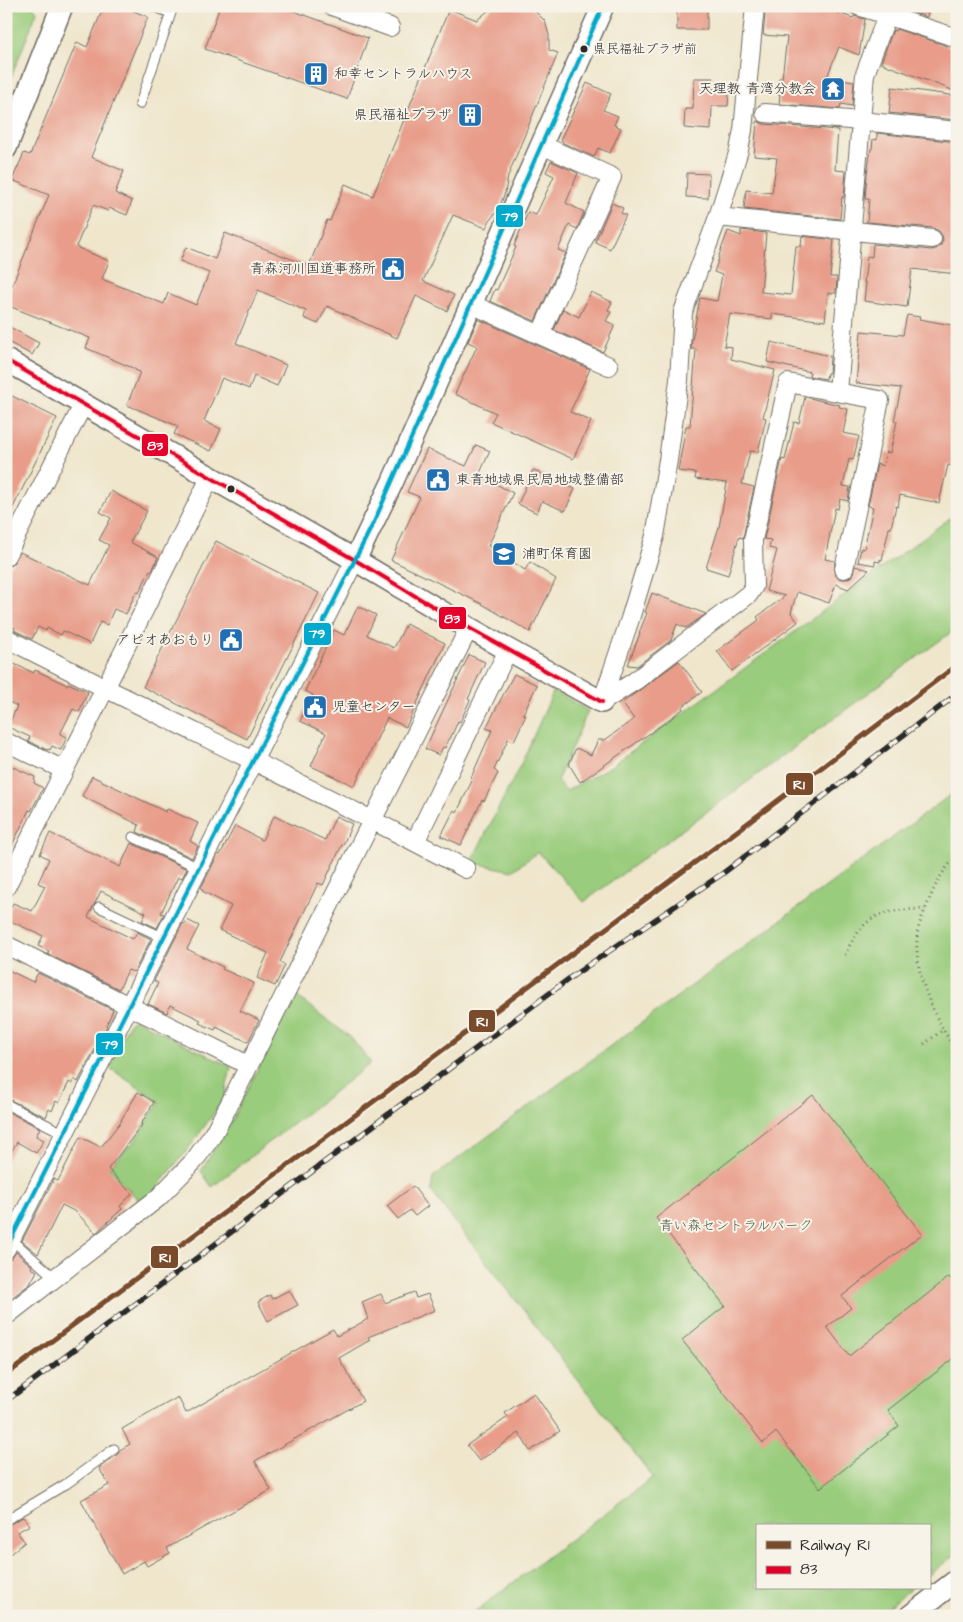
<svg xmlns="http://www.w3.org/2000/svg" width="963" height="1622" viewBox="0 0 963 1622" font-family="'Architects Daughter','Klee One',sans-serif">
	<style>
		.green { fill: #99cc7c; stroke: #627c54 }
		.building { fill: #e89c89 }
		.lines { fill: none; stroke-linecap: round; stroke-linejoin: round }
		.service-casing { stroke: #706c63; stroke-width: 11 }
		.minor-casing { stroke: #706c63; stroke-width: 20 }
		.tertiary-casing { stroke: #706c63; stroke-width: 24 }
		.path { stroke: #706c63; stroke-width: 3; stroke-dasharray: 1 4; stroke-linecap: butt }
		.service { stroke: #fff; stroke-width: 9 }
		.minor { stroke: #fff; stroke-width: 18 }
		.tertiary { stroke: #fff; stroke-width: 21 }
		.rail-casing { stroke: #2b2b2b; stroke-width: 5.5 }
		.rail { stroke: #f7f3e8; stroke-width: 4; stroke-dasharray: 11; stroke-linecap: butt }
		.bus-1-casing { stroke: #f7f3e8; stroke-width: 8 }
		.bus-2-casing { stroke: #f7f3e8; stroke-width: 8 }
		.bus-1 { stroke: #e4002b; stroke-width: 4 }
		.bus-2 { stroke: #00a9ce; stroke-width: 4 }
		.rail-1-casing { stroke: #f7f3e8; stroke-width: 9 }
		.rail-1 { stroke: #7a4b2a; stroke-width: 5 }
		.bus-dot { fill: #2b2b2b; stroke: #f7f3e8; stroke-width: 2 }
		.labels { text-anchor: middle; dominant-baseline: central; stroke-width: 4; stroke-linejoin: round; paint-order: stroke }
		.bus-label { font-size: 13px; fill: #2b2b2b; stroke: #f7f3e8; text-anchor: start }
		.poi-label { font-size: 14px; fill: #2b2b2b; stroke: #f7f3e8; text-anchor: start }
		.park-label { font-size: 14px; fill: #4c5b43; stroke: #f7f3e8 }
		.line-badge { stroke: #f7f3e8; stroke-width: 2 }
		.badge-label { font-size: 14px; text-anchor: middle; font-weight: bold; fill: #fff }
	</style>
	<rect width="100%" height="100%" fill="#f7f3e8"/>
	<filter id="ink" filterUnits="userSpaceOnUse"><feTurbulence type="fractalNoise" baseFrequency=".02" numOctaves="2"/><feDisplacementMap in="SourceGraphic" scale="10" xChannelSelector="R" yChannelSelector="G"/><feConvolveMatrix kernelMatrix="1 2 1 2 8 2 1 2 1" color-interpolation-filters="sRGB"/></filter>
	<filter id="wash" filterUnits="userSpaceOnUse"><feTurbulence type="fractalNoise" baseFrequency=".0096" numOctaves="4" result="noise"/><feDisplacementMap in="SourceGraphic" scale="20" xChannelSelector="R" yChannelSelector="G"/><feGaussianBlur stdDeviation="1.12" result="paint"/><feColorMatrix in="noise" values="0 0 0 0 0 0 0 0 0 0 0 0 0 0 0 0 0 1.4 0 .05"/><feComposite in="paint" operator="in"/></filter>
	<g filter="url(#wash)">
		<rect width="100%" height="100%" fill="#efe6cc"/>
		<path class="green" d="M6,6H33L37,12L6,90Z
			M957,513V628L584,902L538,852L512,871L471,862L521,764L554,690L588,711L557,781L566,791L611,766Z
			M957,790V1553L929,1575V1526H757V1588H912L883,1611L875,1616H469L653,1477L431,1191L433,1177Z
			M295,995L351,1038L371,1063L212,1187L201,1171L232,1120Z
			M135,1019L231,1067L224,1099L186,1152L162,1181L160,1187L141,1203L109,1168L135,1140L159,1102L107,1066L130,1022Z"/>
		<g id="blocks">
			<path class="building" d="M104,6H122L148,17L91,157L124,171L115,193L132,201L127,215L109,208L108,211L93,205L76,247L109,261L102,279L164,304L168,293L196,305L209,273L180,261L186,247L215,259L225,233L309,266L327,220L330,221L345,184L373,196L449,9L477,20L494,6H529L534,10L545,21L549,35V50L558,53L508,176L505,193L499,208L490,220L486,228L453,215L423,281L454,295L447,311L416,296L397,338L327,306L318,324L304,318L306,311L258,290L236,343L286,365L277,386L254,376L249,389L222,378L204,421L221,429L211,451L174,434L178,426L127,405L140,372L135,370V369L86,348L90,338L6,305V300L49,195L12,180L24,153L30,155L77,42L87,47Z
				M220,6H280L368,38L347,99L205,49Z
				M677,6H707V30H677Z
				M766,6L800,9L801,6H819L853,18L854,16L865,19L859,55L839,47L827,77L854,81L852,106L841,104L840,109L779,104L780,94H777L779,78H782L787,37L763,35Z
				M911,6H930L927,17L909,11Z
				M896,29L957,49V92L881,63L893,30L895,31Z
				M694,78H713V90H729L728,106H712L711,130L684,128L685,109H693Z
				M587,83L611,94L603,110L618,116L614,125L621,128L610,153L598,148L594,157L563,143L561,138Z
				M892,87L957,96V120L889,113Z
				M757,121L764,124L838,130L835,170L846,171L844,197H842L840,219L744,209L746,190L772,193L777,158L754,156Z
				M877,133L957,142V274L912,269L907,307L864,301L866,283H864L867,256L872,257L873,244L931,250L936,249L941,245L943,240L942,235L939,231L933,228L867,222L869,199H865L867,173L871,149H872L873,139L877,140Z
				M551,161L578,173L566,203L584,212L577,229L569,225L558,250L566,253L535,321L490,301L495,289L497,290L516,247L514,246L528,212L536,215L554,176L546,172Z
				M687,173L709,174L708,198L686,197Z
				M612,203L623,208L621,213L626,215L610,249L595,242Z
				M741,230L766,233L761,292L791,295L796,246H801L802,236L834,240L830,277H837L836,293H828L825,321L772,314V319L730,314L724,346L732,347L731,359L775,370L763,417L766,418L758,452L750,451L742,484L754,487L743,538L739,537L728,575L706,568L719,527L727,483L695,479L696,473L678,471L686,426H690L696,349H691L692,340L700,298L717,301L722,275L714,272L719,258H718L728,231L741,236Z
				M591,292L612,302L608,310L611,312L606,321L615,325L603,352L554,330L563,309L579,317Z
				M907,315L920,317L919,319L957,326V466L948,465L939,503L900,495L898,507L896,506L891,528H889L882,560L880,559V562L875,561V565L858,562L861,548L864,549L873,507L868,506L877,464L883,466L886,452L890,453L897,421H894L901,388L856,383L861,331L903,335Z
				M478,319L590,369L570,412L591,421L573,459L491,422L496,413L455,394L477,346L468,342Z
				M6,325L39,343L32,355L6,341Z
				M771,342L830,356L829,373H827L826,379L809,376L810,372L767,362Z
				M6,393L57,418L6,522Z
				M805,397L840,405L839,407L848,409L843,433L859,436L853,460L849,459L843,486L850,487L848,501L840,499L838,509L835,508L825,559L835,561L834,573L837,577L841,579H847L852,576L855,566L869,570L848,589L836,584L829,603L797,592L791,613L798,622L732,671L717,651L759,620L757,617L785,596L766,591L777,550L769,548L771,540L764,539L782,459L785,460L794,422L799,423Z
				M476,445L490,451L479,475L513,493L488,546L525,570L530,562L556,579L530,632L482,604L391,560L420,497L407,492L427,449L466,466Z
				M533,470L575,489L565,511L542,501L537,513L518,504Z
				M111,491L147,511L130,542L158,557L152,571L150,570L139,593L136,592L126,614L114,609L107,625L100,622L90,644L63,631L61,635L47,628L46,631L38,627L32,639L14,630L15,628L6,624V567L12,565L20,552L90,585L109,545L99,540L111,518L100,512Z
				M216,541L319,593L247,739L143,687Z
				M652,593L706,614L686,628L677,624L671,640L637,666L628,665L640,633H639L647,613L645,612Z
				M358,606L376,615L367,635L394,648L406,624L445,643L406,727L387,718L354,786L311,766L326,733L300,721L313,695L305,691L334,630L344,635Z
				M469,655L485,662L468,699L470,700L460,722L458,721L450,739H449L445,748L443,747L439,755L425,749Z
				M679,661L702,692L682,707L683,709L666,722L580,782L569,764L576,748L591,755L598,740H605L634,719L622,703Z
				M12,663L34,673L35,670L67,685L68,683L88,692L79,712L73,709L60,734L67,737L61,750L52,746L50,750L48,749L47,750L28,741L30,737L8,727L17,706L6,701V674Z
				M514,674L537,685L523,714L526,715L514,741L508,739L494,770L498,773L484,801L482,800L461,845L441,836L454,810L457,812L472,781L470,780L492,730L486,728Z
				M11,766L35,777L34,783L43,788L31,811L29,810L6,858V776Z
				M92,776L166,812L167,809L198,823L190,841L198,846L192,858L137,832L139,825L82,796Z
				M274,816L325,840L336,816L352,824L343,845H342L323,885L318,883L280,962L285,965L275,986L257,978L268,953L219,930L231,906L202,891L203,889L201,888L218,854L220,855L235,826L262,840Z
				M50,833L120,867L131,843L187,869L182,878L178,877L161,913L164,914L157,928L142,921L146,913L101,891L88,917L133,939L137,932L151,939L134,972L128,970L119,989L47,954L49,951L38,946L43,936L6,919L13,903L32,911L45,886L38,883L49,859L40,854Z
				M187,920L199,926L187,949L223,967L222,969L254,983L240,1011L259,1020L248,1042L216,1027L215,1030L199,1023L201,1020L170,1005L167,1013L148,1004L158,983L154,981L183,923L185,924Z
				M6,969L33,982L38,973L113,1010L106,1026H107L78,1082L74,1079L72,1084L69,1082L59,1103L56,1101L52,1111L49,1109L46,1117L6,1098Z
				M138,1092L154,1102L141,1124L142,1125L108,1169L132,1194L120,1206L122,1209L96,1233L76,1212L62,1205L38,1254L22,1241L54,1179L58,1181L80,1137L101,1147L122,1120H121Z
				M813,1095L922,1234L842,1296L851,1308L827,1327L849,1356L949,1277L957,1287V1356L888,1410L899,1426L820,1488L776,1432L763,1443L682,1340L725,1306L656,1218Z
				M6,1111L40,1128L36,1136L44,1140L36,1153L17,1142L6,1161Z
				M413,1186L428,1206L415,1216L410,1210L398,1219L387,1206Z
				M16,1252L32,1266L31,1268L37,1271L30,1284L6,1302V1260L12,1258Z
				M289,1290L298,1305L268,1321L258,1302L270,1295L272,1299Z
				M414,1292L416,1298L428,1294L435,1310L368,1337L370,1340L339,1358L363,1401L255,1461L271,1490L167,1548L170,1553L147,1566L144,1561L122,1574L81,1500L109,1485L99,1468L118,1454L120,1450L130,1444L122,1429L178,1397L186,1413L333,1329L337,1336L368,1319L362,1302L381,1294L385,1303Z
				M534,1393L560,1431L530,1451L519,1433L479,1461L467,1445L508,1417L505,1413Z
				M23,1517L30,1525L17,1532L25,1542L6,1557V1526Z"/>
		</g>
	</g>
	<g filter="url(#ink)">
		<use href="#blocks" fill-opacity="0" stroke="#706c63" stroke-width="1"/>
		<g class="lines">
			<defs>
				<path id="service" d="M140,104L171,13L152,6
					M133,837L199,868
					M99,907L164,938
					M6,1104L65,1134
					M11,1239L55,1278
					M6,1520L66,1484L114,1449"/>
				<path id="minor" d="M332,6L390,27
					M858,6L957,38
					M765,113L861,121L957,131
					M718,217L932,239
					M471,304L609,366
					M540,335L612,177L542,145
					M838,392L865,74L887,16
					M6,556L83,405
					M6,638C159,717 315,788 466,869
					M602,702L630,619L655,536L668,460L679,380L683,312L718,217L739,150L743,130L755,6
					M602,702L635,681L749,594L754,586L753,540L788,383L880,400L844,569
					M6,742L64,770
					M415,842L508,650
					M6,887L210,478
					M6,945L248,1065
					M6,1249L355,560
					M6,1316L158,1198L194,1161L212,1136L230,1103L469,628"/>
				<path id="tertiary" d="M6,148L62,6
					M6,360L355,560L469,628L602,702
					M355,560L392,483L603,6
					M910,1616L957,1580"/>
			</defs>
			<use href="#service" class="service-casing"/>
			<use href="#minor" class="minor-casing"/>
			<use href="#tertiary" class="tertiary-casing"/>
			<path class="path" d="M957,857C944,867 936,884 930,898C926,908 920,920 918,930C911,971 935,1019 957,1052
				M845,955C864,913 882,910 925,909
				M924,1044L943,1030"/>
			<use href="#service" class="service"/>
			<use href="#minor" class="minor"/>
			<use href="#tertiary" class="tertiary"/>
			<defs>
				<path id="rail" d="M6,1401L574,975L722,874L957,694"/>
			</defs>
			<use href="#rail" class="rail-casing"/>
			<use href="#rail" class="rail"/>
			<defs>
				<path id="bus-1" d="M6,360L355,560L469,628L602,702"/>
				<path id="bus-2" d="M6,1249L374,522L603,6"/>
			</defs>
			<use href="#bus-1" class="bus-1-casing"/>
			<use href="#bus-2" class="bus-2-casing"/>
			<use href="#bus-1" class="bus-1"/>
			<use href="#bus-2" class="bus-2"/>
			<defs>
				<path id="rail-1" d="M6,1375L768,808L957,665"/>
			</defs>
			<use href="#rail-1" class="rail-1-casing"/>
			<use href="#rail-1" class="rail-1"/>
		</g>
	</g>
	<defs>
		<symbol id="building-square" viewBox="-11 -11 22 22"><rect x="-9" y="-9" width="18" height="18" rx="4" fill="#1f6fb2" stroke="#f7f3e8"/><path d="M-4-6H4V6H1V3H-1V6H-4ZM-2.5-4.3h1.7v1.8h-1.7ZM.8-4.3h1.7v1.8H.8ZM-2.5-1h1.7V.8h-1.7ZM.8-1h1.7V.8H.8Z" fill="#fff"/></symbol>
		<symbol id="temple-square" viewBox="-11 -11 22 22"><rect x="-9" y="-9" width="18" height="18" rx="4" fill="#1f6fb2" stroke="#f7f3e8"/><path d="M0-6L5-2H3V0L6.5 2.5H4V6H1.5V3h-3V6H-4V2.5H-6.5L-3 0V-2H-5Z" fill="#fff"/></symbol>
		<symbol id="civic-square" viewBox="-11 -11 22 22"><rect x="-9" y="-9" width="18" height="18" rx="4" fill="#1f6fb2" stroke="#f7f3e8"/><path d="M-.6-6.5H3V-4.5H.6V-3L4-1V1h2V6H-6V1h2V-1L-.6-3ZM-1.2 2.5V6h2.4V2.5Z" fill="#fff"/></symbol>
		<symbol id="school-square" viewBox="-11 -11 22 22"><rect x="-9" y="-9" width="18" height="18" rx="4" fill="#1f6fb2" stroke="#f7f3e8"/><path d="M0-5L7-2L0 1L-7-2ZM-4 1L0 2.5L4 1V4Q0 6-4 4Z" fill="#fff"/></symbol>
	</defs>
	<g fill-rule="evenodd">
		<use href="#building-square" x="302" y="60" width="28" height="28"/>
		<use href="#temple-square" x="819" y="75" width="28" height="28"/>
		<use href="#building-square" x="456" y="101" width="28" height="28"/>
		<use href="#civic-square" x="379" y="255" width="28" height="28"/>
		<use href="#civic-square" x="424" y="466" width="28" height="28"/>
		<use href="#school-square" x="490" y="540" width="28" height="28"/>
		<use href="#civic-square" x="217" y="626" width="28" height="28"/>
		<use href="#civic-square" x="301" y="693" width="28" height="28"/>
	</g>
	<g class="bus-dot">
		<circle cx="584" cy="49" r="4.5"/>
		<circle cx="231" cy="489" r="4.5"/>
	</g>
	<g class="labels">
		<g class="bus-label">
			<text x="593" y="49">県民福祉プラザ前</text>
		</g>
		<g class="poi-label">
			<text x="334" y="74">和幸セントラルハウス</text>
			<text x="816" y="89" text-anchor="end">天理教 青湾分教会</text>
			<text x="452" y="115" text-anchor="end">県民福祉プラザ</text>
			<text x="376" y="269" text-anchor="end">青森河川国道事務所</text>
			<text x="456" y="480">東青地域県民局地域整備部</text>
			<text x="522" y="554">浦町保育園</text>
			<text x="214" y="640" text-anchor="end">アピオあおもり</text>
			<text x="332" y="707">児童センター</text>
		</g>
		<g class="park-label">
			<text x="736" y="1226">青い森セントラルパーク</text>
		</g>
	</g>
	<g class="line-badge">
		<rect x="495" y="204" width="29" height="24" rx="5" fill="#00a9ce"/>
		<rect x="141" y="433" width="28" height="24" rx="5" fill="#e4002b"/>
		<rect x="438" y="606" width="29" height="24" rx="5" fill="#e4002b"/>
		<rect x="303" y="622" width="29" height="24" rx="5" fill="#00a9ce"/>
		<rect x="785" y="772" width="29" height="24" rx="5" fill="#7a4b2a"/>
		<rect x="468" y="1009" width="28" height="24" rx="5" fill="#7a4b2a"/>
		<rect x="95" y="1032" width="29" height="24" rx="5" fill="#00a9ce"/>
		<rect x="150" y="1245" width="29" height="24" rx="5" fill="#7a4b2a"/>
	</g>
	<g class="badge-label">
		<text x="510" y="221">79</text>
		<text x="155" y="450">83</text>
		<text x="452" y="623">83</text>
		<text x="317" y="638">79</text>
		<text x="799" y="789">R1</text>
		<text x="482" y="1026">R1</text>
		<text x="110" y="1049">79</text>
		<text x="165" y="1262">R1</text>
	</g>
	<rect width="963" height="1622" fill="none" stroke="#f7f3e8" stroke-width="25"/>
	<rect x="756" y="1524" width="175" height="65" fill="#f7f3e8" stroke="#a5a39c"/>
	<rect x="766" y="1541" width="25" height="8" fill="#7a4b2a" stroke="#a5a39c"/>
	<text x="800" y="1550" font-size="15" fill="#2b2b2b">Railway R1</text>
	<rect x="766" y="1566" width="25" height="8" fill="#e4002b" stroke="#a5a39c"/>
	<text x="800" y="1574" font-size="15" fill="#2b2b2b">83</text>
</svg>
